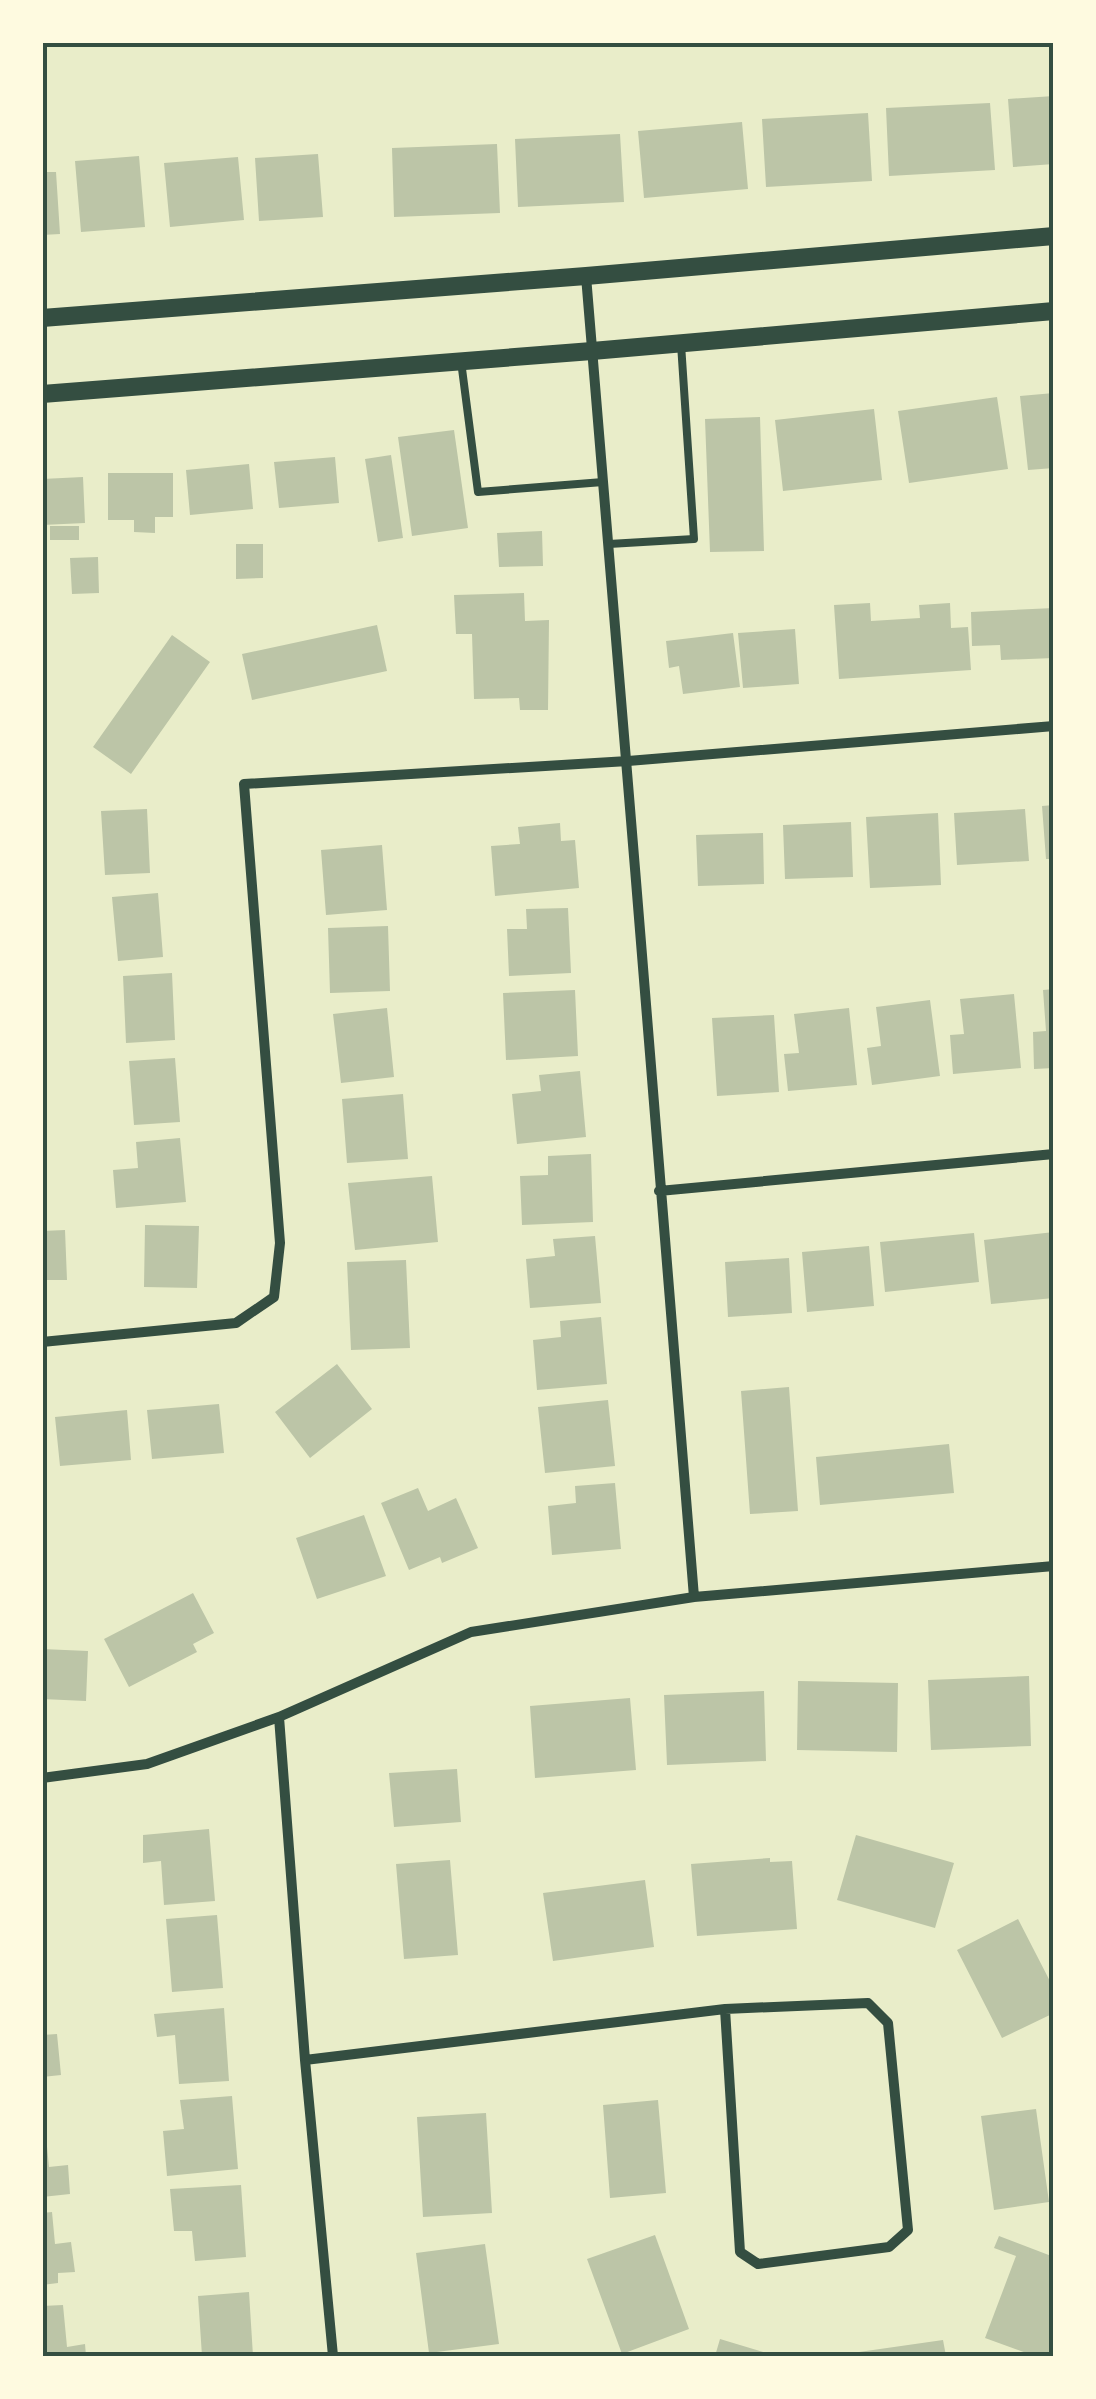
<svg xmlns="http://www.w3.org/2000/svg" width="1096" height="2399" viewBox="0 0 1096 2399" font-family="'PT Sans',sans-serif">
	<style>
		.building { fill: #bcc5a7 }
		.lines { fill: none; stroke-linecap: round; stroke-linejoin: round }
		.service { stroke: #344e41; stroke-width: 8 }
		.minor { stroke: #344e41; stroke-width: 10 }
		.tertiary { stroke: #344e41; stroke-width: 18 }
		.neatline { fill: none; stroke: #344e41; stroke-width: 4 }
	</style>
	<rect width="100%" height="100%" fill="#e9edc9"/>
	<path class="building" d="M1054,96V164L1013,167L1008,99Z
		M990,103L995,170L889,176L886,108Z
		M868,113L872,181L766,187L762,119Z
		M742,122L748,189L644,198L638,131Z
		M620,134L624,202L518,207L515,139Z
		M497,144L500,213L394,217L392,148Z
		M318,154L323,217L259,221L255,158Z
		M139,156L145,227L81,232L75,161Z
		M238,157L244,220L170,227L164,163Z
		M42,172H56L60,234L42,235Z
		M1054,393V468L1028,470L1020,396Z
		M997,397L1008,469L909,483L898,411Z
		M874,409L882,480L783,491L775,420Z
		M760,417L764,551L710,552L705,419Z
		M454,430L468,528L412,536L398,437Z
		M391,455L403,538L378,542L365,459Z
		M335,457L339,503L279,508L274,462Z
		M249,464L253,509L190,515L186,470Z
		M108,473H173V517H155V533L134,532V520H108Z
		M83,477L85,523L42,525V479Z
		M50,526H79V540H50Z
		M542,531L543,566L499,567L497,533Z
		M236,544H263V578L236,579Z
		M98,557L99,593L72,594L70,558Z
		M524,593L525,621L549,620L548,710H520L519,698L474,699L472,634H456L454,595Z
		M870,603L871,621L920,618L919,605L950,603L951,628L968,627L971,670L839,679L834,605Z
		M1054,608V658L1001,660L1000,645L972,646L971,612Z
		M377,625L387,671L252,700L242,654Z
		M795,629L799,684L743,688L738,633Z
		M733,633L740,687L683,694L679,666L669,668L666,641Z
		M172,635L210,662L131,774L93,747Z
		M1054,805V859H1046L1042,806Z
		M147,809L150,873L105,875L101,811Z
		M1025,809L1029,861L957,865L954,813Z
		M938,813L941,885L870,888L866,817Z
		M851,822L853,877L785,879L783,825Z
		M560,823L561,841L575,840L579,888L495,896L491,846L520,844L518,827Z
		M763,833L764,884L698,886L696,835Z
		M382,845L387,910L326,915L321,850Z
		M158,893L163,957L118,961L112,897Z
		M568,908L571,973L509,976L507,929H527L526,909Z
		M388,926L390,991L330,993L328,928Z
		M172,973L175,1040L126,1043L123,976Z
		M1054,989V1068L1034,1069L1033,1032L1046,1031L1043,990Z
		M575,990L578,1056L506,1060L503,993Z
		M1014,994L1021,1068L953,1074L950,1035L964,1034L960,999Z
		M930,1000L940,1076L872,1085L867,1048L881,1046L876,1007Z
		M387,1008L394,1077L341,1083L333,1014Z
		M849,1008L857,1085L788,1091L784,1054L799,1053L794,1014Z
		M774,1015L779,1092L717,1096L712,1018Z
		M175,1058L180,1122L134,1125L129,1061Z
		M580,1071L586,1137L517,1144L512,1094L541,1091L539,1075Z
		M403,1094L408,1159L347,1163L342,1099Z
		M180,1138L186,1202L116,1208L113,1170L138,1168L136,1142Z
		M591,1154L593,1222L522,1225L520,1176L548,1175V1156Z
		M432,1176L438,1242L355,1250L348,1183Z
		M145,1225L199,1226L197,1288L144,1287Z
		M65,1230L67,1280H42V1231Z
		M1054,1232V1298L991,1304L984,1240Z
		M974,1233L979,1282L885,1292L880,1242Z
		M595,1236L601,1303L530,1308L526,1259L555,1256L553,1239Z
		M869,1246L874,1306L807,1312L802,1252Z
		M789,1258L792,1313L728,1317L725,1262Z
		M406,1260L410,1348L351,1350L347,1262Z
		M601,1317L607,1384L537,1390L533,1340L561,1337L560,1321Z
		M337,1364L372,1409L310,1458L275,1412Z
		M789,1387L798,1511L750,1514L741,1391Z
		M608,1400L615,1466L545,1473L538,1407Z
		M219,1404L224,1453L152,1459L147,1410Z
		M127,1410L131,1460L60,1466L55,1417Z
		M949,1444L954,1493L820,1505L816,1457Z
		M615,1483L621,1549L552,1555L548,1506L576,1503L575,1486Z
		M418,1488L428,1511L456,1498L478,1548L442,1563L440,1557L409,1570L381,1503Z
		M364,1515L386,1576L317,1599L296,1538Z
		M193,1593L214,1633L193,1644L197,1652L129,1687L104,1639Z
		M42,1649L88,1651L86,1701L42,1699Z
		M1029,1676L1031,1746L931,1750L928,1680Z
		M798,1681L898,1683L897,1752L797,1750Z
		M764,1691L766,1761L667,1765L664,1695Z
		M630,1698L636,1770L535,1778L530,1706Z
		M457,1769L461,1822L394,1827L389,1773Z
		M209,1829L215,1901L164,1905L161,1861L143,1863V1835Z
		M856,1835L954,1863L935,1928L837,1900Z
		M770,1858V1862L792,1861L797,1929L697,1936L691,1864Z
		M450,1860L458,1955L404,1959L396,1864Z
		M645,1880L654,1947L553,1961L543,1893Z
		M217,1915L223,1988L172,1992L166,1919Z
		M1018,1919L1054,1989V2013L1002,2038L957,1950Z
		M224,2008L229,2081L179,2084L175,2035L157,2037L154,2014Z
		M57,2034L61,2075L42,2077V2035Z
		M232,2096L238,2169L167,2176L163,2131L184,2129L180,2100Z
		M658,2100L666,2193L610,2198L603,2105Z
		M1036,2109L1049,2202L994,2210L981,2116Z
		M486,2113L492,2213L423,2217L417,2117Z
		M42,2126H45L49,2167L68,2165L70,2194L42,2197Z
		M241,2185L246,2257L195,2261L192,2231H174L170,2189Z
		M52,2212L55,2244L71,2242L75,2272L58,2273V2283L42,2285V2213Z
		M655,2235L689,2329L622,2354L587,2259Z
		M999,2236L1054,2257V2349L1051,2356H1035L985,2338L1016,2256L994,2248Z
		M485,2244L499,2344L429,2353L416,2253Z
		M249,2292L253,2356H202L198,2296Z
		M63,2305L67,2347L85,2344L86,2356H42V2306Z
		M720,2339L776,2356H715Z
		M943,2340L946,2356H852V2353Z"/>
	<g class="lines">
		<path class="service" d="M461,361L478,492L603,482
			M609,544L694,539L681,344"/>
		<path class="minor" d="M586,276C625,716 656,1157 694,1597
			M659,1191L1054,1154
			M42,1342L236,1323L274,1297L280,1243L244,784L628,761L1054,726
			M279,1717L305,2060L333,2356
			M42,1778L147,1764L279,1717L471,1632L694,1597L1054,1566
			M305,2060L725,2009L868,2003L888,2023L908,2230L889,2247L758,2264L740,2252L725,2009"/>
		<path class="tertiary" d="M42,318L586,276L1054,236
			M42,394L592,351L1054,311"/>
	</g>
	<rect width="1096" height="2399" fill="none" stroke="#fefae0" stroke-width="90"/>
	<rect x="45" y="45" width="1006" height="2309" class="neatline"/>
</svg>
